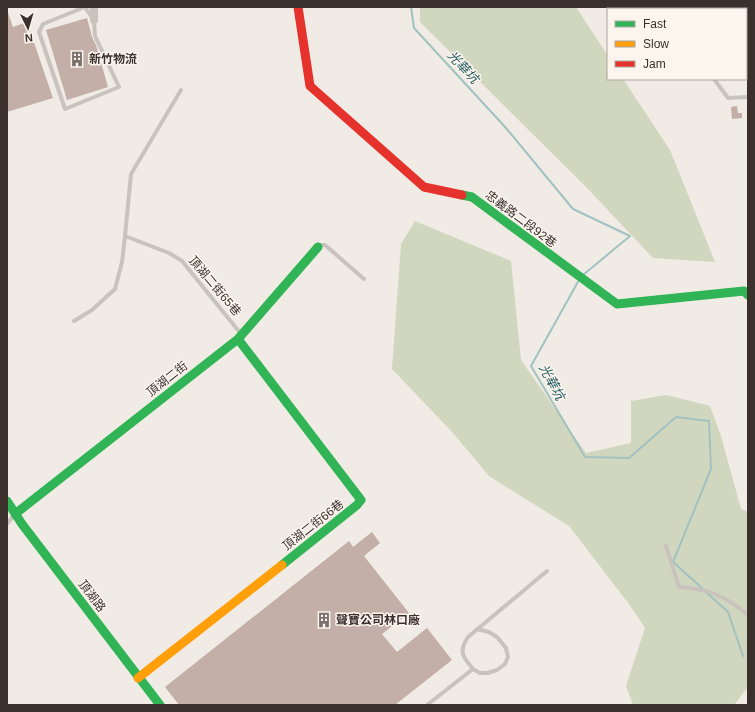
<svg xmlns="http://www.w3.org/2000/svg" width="755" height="712" viewBox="0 0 755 712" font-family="Arial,'Noto Sans TC',sans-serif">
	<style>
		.green { fill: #d1d6bf }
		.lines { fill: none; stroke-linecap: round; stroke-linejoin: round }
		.stream { stroke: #a1c2c1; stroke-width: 2 }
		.building { fill: #c3afa7 }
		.lane { stroke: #c9c3be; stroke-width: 4 }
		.street { stroke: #c9c3be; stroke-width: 8 }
		.fast { stroke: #30b455; stroke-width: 9 }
		.slow { stroke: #ff9f0a; stroke-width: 9 }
		.jam { stroke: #e5322d; stroke-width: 9 }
		.labels { text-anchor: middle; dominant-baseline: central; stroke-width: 3; stroke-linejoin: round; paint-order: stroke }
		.poi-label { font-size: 12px; font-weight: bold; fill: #3b302b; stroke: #fbf5ee; text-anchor: start }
		.street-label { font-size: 12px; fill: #3b302b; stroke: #fbf5ee }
		.water-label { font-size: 13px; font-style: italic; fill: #1f5a5e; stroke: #fbf5ee }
	</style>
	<rect width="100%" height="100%" fill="#f0ebe5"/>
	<path class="green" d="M420,7H576L608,56V79H623L670,150L715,262L653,258L589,190L420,22Z
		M415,221L511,261L521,360L586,453L631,443V401L666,395L710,406L721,436L741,509L748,512V687L734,705H633L626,686L645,628L629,604L569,526L489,476L453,433L392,369L401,244Z"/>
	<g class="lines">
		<path class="stream" d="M411,7L414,28L506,128L573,209L630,236L583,275
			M579,280L531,366L585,457L629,458L676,417L709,421L711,469L673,562L703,589
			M706,592L728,612L743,656"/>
	</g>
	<path class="building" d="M7,13H8L13,27L27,22L53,98L7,112Z
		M87,18L92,37L96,45L108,87L67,100L46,30Z
		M737,106L738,113H742V118L732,119L731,107Z
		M372,532L380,543L364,556L409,613L382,634L397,652L427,628L452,660L395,705H179L165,687L349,541L353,547Z"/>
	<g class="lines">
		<path class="lane" d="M84,7H85L94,20L95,36L119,87L65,109L39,32L43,24L85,7
			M664,7L665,9
			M708,7L709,9
			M746,67L748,70
			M714,79L728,98L748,97
			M125,236L169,253L182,261L241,334
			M319,247L321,245H325L364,279
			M74,321L92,310L115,289L122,262L125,236L131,174L181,90
			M7,524L15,514
			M666,546L679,587C709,589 724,595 748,615
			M473,669C463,657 458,652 468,637L547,571
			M427,705L473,669L480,673H488L497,670L505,664L508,657L506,648L497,637L489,632L477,629"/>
		<path class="street" d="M94,7V20"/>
		<path class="fast" d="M462,195L472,197L617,304L744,291L748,295
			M238,339L361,500L357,505L282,565
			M7,501L22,524L160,705
			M15,514L238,339L318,247"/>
		<path class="slow" d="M138,678L282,565"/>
		<path class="jam" d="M298,7L310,86L424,187L462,195"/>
	</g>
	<defs>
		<symbol id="building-bare" viewBox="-9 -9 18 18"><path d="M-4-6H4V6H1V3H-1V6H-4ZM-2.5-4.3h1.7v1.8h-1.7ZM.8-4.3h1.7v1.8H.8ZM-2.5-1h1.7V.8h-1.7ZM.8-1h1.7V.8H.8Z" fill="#7a716c" stroke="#fbf5ee" stroke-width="2.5" paint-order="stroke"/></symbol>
	</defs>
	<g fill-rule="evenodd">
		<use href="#building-bare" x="66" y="48" width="22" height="22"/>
		<use href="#building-bare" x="313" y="609" width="22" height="22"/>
	</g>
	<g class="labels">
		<g class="poi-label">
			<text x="89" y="59">新竹物流</text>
			<text x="336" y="620">聲寶公司林口廠</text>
		</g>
		<g class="street-label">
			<text transform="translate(521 219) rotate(37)">忠義路二段92巷</text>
			<text transform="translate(215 286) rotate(50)">頂湖二街65巷</text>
			<text transform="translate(167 379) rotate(-38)">頂湖二街</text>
			<text transform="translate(313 525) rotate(-38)">頂湖二街66巷</text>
			<text transform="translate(92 596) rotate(53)">頂湖路</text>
		</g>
		<g class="water-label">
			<text transform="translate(463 67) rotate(47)">光華坑</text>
			<text transform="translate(552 382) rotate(62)">光華坑</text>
		</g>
	</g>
	<rect width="755" height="712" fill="none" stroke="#3b302b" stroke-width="16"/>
	<rect x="607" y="8" width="140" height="72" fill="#fbf5ee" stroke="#aea6a0"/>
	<rect x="615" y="21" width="20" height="6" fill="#30b455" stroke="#aea6a0"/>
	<text x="643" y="28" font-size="12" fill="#3b302b">Fast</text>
	<rect x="615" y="41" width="20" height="6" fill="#ff9f0a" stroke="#aea6a0"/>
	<text x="643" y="48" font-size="12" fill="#3b302b">Slow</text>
	<rect x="615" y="61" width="20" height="6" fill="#e5322d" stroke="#aea6a0"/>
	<text x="643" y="68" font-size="12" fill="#3b302b">Jam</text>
	<g transform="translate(28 28) rotate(175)" stroke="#fbf5ee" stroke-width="3" paint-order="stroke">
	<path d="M0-3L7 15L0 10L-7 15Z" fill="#3b302b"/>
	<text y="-6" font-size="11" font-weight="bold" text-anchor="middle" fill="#3b302b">N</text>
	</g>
</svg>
